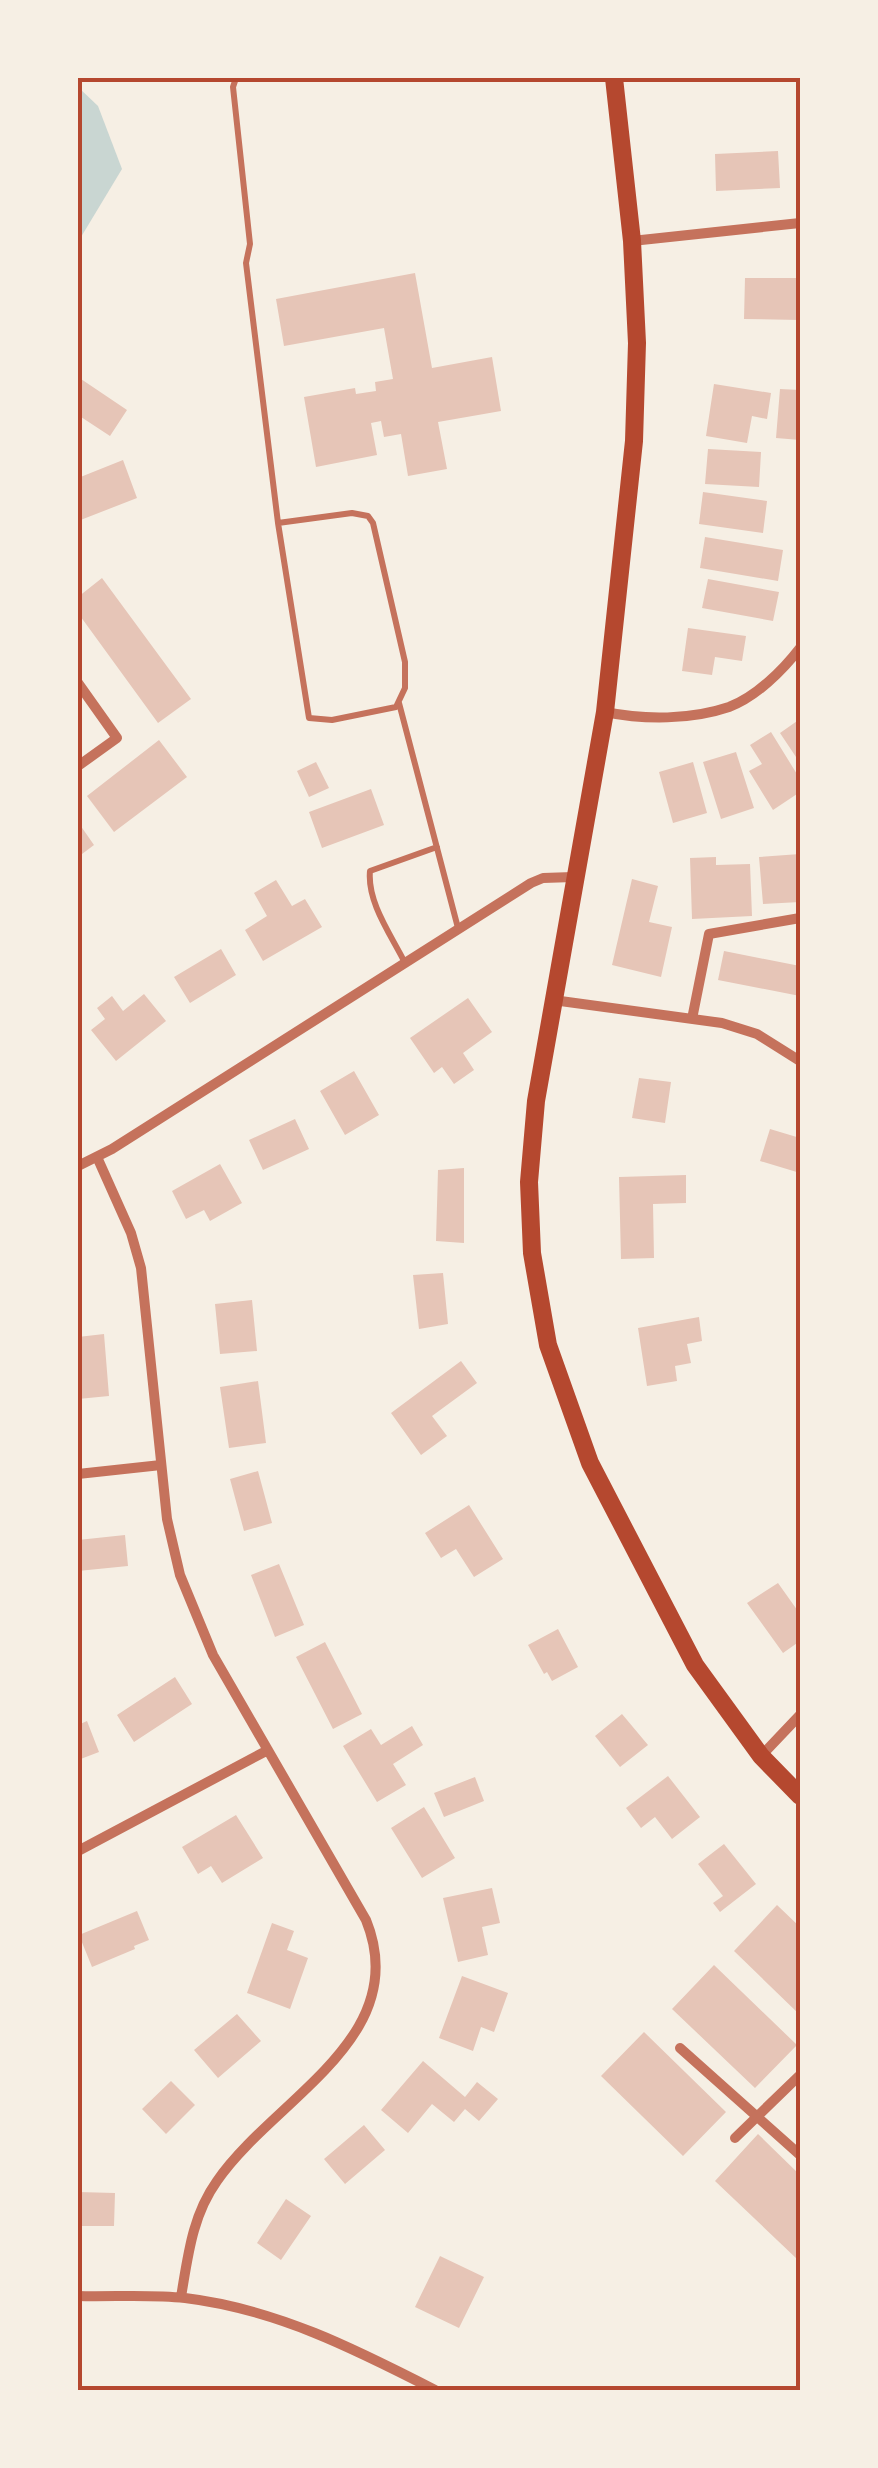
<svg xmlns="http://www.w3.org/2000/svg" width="878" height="2468" viewBox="0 0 878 2468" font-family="'PT Sans',sans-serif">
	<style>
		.water { fill: #c9d6d2 }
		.building { fill: #e6c5b7 }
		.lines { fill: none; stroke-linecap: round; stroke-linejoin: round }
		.service { stroke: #c5725c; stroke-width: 6 }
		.minor { stroke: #c5725c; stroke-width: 10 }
		.secondary { stroke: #b5482f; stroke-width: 18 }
		.neatline { fill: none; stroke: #b5482f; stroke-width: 4 }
	</style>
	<rect width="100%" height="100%" fill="#f6efe4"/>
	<path class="water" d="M78,87L98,106L122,169L78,242Z"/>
	<path class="building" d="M778,151L780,188L716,191L715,154Z
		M415,273L432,368L492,357L501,411L438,422L447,469L408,476L401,434L384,437L381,421L371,423L377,455L316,467L304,397L355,388L356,394L376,391L375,382L393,379L384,328L284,346L276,299Z
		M745,278H800V320L744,319Z
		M78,377L127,410L110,436L78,415Z
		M714,384L771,393L767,419L752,416L747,443L706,436Z
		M780,389L800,390V440L776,438Z
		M708,449L761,452L759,487L705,484Z
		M123,460L137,498L78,521V478Z
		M703,492L767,501L763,533L699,524Z
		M705,537L783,550L778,581L700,568Z
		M102,578L191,699L158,723L78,613V597Z
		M708,579L779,592L773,621L702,608Z
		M688,628L746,636L742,661L715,657L712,675L682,671Z
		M800,719V763L780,733Z
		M771,732L800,779V792L773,810L749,771L762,764L750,745Z
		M159,740L187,777L114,832L87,796Z
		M736,752L754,808L721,819L703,762Z
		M316,762L329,788L309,797L297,771Z
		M693,762L707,813L673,823L659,772Z
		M371,789L384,825L322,848L309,812Z
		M78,822L94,845L78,857Z
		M800,854V902L763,904L759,857Z
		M716,857V865L750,864L752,916L692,919L690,858Z
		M632,879L658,886L649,922L672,927L661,977L612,965Z
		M276,880L292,906L305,899L322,927L263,961L245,930L267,916L254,893Z
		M221,949L236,975L190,1003L174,977Z
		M724,951L800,966V996L718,980Z
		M144,994L166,1021L116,1061L91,1030L105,1019L97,1008L112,996L123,1011Z
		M468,998L492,1032L463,1053L474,1070L454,1084L442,1067L434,1073L410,1038Z
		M354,1071L379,1115L345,1135L320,1091Z
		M639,1078L671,1082L665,1123L632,1118Z
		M295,1119L309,1149L263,1170L249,1140Z
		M770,1129L800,1138V1173L760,1161Z
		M220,1164L242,1203L210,1221L204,1210L186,1219L172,1191Z
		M464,1168V1243L436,1241L438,1170Z
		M686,1175V1203L653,1204L654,1258L621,1259L619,1177Z
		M443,1273L448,1324L419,1329L413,1275Z
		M252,1300L257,1351L220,1354L215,1304Z
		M699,1317L702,1341L687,1344L691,1363L675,1366L677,1381L647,1386L638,1328Z
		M104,1334L109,1396L78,1399V1337Z
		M461,1361L477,1383L432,1416L447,1436L421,1455L391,1413Z
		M258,1381L266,1443L229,1448L220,1387Z
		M258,1471L272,1523L244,1531L230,1479Z
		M469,1505L503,1559L474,1577L456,1549L441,1558L425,1533Z
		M125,1535L128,1566L78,1571V1540Z
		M279,1564L304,1625L275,1637L251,1575Z
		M778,1583L800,1614V1641L783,1653L747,1603Z
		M558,1629L578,1667L552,1681L547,1672L544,1674L528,1645Z
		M325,1642L362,1714L333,1729L296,1657Z
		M175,1677L192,1704L134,1742L117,1715Z
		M622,1714L648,1745L620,1767L595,1736Z
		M87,1721L99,1752L78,1760V1725Z
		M412,1726L423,1745L393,1764L406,1785L377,1802L343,1746L371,1729L381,1745Z
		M668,1776L700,1817L672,1839L655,1817L641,1828L626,1808Z
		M475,1777L484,1801L444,1817L434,1793Z
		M424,1807L455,1858L422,1878L391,1828Z
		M236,1815L263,1858L222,1883L211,1866L198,1874L182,1847Z
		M724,1844L756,1884L720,1912L713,1903L723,1896L698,1864Z
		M492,1888L500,1923L482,1927L488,1955L458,1962L443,1898Z
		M777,1905L800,1927V2015L734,1951Z
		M137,1911L149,1940L134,1946L135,1949L92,1967L79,1935Z
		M272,1923L294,1931L287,1950L308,1958L290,2009L247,1993Z
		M714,1965L797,2045L755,2088L672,2009Z
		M462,1976L508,1993L494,2032L481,2027L473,2051L439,2038Z
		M237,2014L261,2041L218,2078L194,2050Z
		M644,2032L726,2112L683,2156L601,2076Z
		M423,2061L465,2097L477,2082L498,2099L479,2121L465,2109L454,2122L432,2104L408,2133L381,2110Z
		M171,2081L195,2105L166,2134L142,2109Z
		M364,2125L385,2150L345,2184L324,2159Z
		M758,2134L800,2175V2255L797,2259L715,2181Z
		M78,2192L115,2193L114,2226H78Z
		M286,2199L311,2216L281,2260L257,2243Z
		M440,2256L484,2277L459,2328L415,2307Z"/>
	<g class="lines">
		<path class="service" d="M236,78L233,87L250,244L246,263L278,523L309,718L332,720L396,707L405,688V662L373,523L368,516L352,513L278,523
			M399,703L458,928
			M404,961C391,935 367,902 370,871L437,847"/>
		<path class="minor" d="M632,241L800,223
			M78,683L117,738L78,766
			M605,712C644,720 691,720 729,707C756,697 783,670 800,648
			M553,1000L722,1023L757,1034L800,1061
			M692,1019L709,934L800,918
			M97,1157L131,1233L141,1268L167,1519L180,1575L213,1655L366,1920C414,2038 273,2099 217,2181C192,2216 188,2256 181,2297
			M78,1166L112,1149L531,883L543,878L573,877
			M78,1474L161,1465
			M761,1756L800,1715
			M78,1851L268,1750
			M680,2048L800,2155
			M735,2138L800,2075
			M78,2296C113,2297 150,2294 185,2298C276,2309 355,2349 435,2390"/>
		<path class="secondary" d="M614,78L632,241L637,343L634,441L605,712L536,1101L529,1182L532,1253L548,1345L590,1463L695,1665L761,1756L800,1796"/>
	</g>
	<rect width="878" height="2468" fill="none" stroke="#f6efe4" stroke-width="160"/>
	<rect x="80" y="80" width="718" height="2308" class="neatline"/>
</svg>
